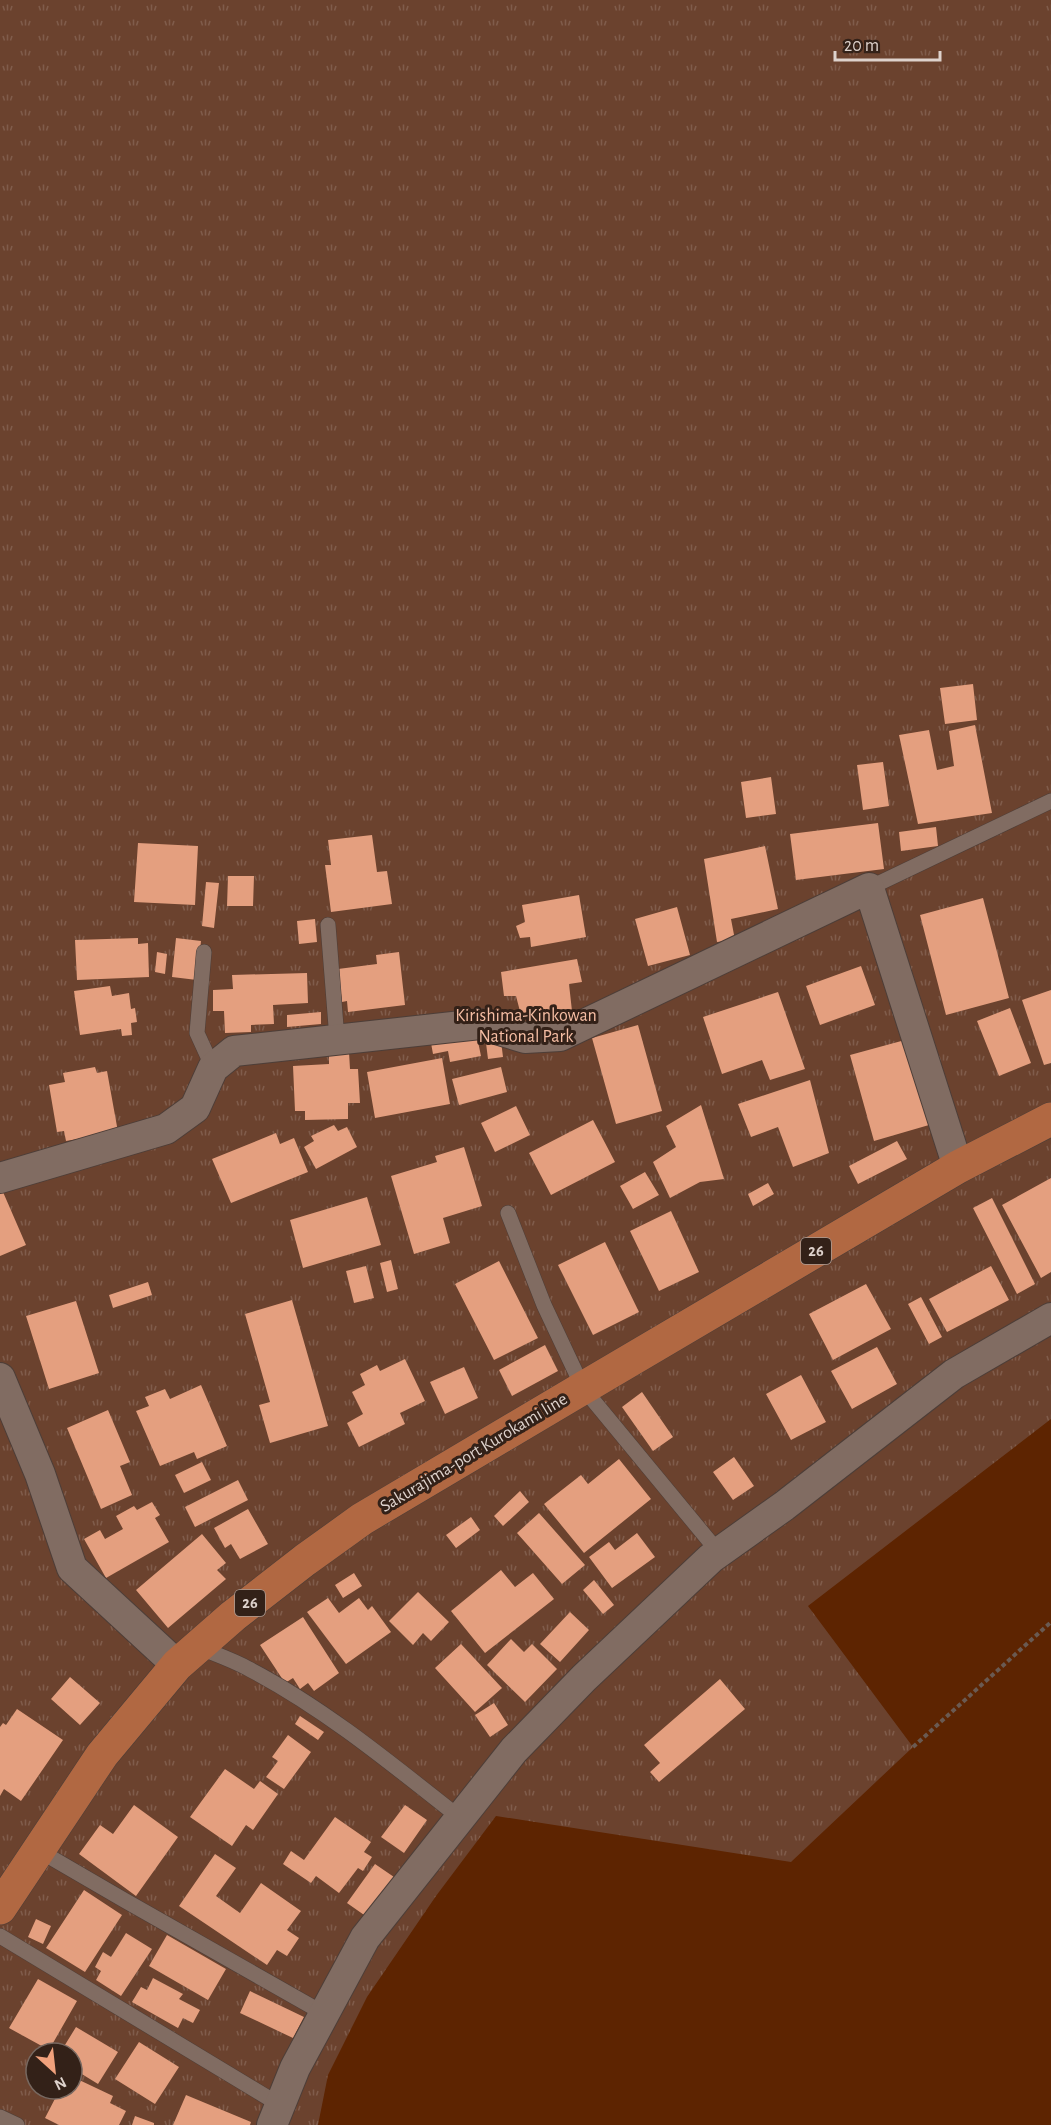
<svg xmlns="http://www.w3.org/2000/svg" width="1051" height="2125" viewBox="0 0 1051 2125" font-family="'Alegreya Sans',sans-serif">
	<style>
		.park { fill: url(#park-tufts); fill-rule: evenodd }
		.water { fill: #5d2401 }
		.building { fill: #e49f7f }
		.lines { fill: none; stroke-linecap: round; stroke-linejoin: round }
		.service-casing { stroke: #4d3e38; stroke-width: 16 }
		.minor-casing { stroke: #4d3e38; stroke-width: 32 }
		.primary-casing { stroke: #4d3e38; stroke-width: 34 }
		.path { stroke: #6a5a52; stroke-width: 4; stroke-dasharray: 4.5 3; stroke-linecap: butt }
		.service { stroke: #816c62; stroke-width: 15 }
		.minor { stroke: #816c62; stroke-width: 30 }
		.primary { stroke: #b16842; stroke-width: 33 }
		.labels { text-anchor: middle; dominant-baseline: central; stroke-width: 6; stroke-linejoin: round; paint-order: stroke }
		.shield { fill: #332118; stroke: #ab9d96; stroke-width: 1.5 }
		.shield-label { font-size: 16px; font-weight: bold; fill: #ded2cc }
		.park-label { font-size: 18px; fill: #f5bda3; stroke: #332118 }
		.street-label { font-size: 18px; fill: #ded2cc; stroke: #332118 }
	</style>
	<defs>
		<pattern id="park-tufts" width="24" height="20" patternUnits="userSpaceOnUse" patternTransform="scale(1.5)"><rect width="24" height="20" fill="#6b422e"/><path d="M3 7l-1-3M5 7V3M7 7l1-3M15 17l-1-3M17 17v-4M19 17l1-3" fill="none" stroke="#805c4b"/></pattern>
	</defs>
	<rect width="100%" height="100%" fill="#332118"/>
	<path class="park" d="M0,0H1051V2125H0ZM36,2053H72V2089H36Z"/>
	<path class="water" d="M1051,1419V2125H318L328,2075L367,1997L436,1896L496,1816L791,1862L913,1747L808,1606Z"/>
	<path class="building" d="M973,684L977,720L945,724L940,688Z
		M975,725L992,813L918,824L899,735L929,730L937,770L954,766L949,731Z
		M883,762L889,806L863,810L857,765Z
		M771,777L776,814L746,818L741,782Z
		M878,823L884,869L796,880L790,834Z
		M936,827L938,846L901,851L899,832Z
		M372,835L377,872L387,871L392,904L331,912L325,865H331L328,840Z
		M138,843L198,846L195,905L134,902Z
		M765,846L778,909L731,919L735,940L717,942L704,859Z
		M228,876H254L253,906H227Z
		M206,882L219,883L214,928L202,926Z
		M579,895L586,937L531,947L530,937L520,938L516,926L525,922L522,905Z
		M983,898L1009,998L946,1015L920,915Z
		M677,907L690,955L648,966L635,919Z
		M315,919L317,942L299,944L297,921Z
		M138,938V944L148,943L149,977L77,980L75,940Z
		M176,938L201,941L197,980L172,977Z
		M157,952L167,954L165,974L155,972Z
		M399,952L405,1005L348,1012L347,1001L342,1002L338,969L377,964L376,955Z
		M577,959L582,982L569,984L572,1011L522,1019L516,996H504L501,972Z
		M861,966L875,1005L820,1025L806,986Z
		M307,973L308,1003L273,1005L274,1024L251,1025V1032L225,1033L224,1011H213V990L233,989L232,975Z
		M110,986L112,996L129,993L131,1009L135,1008L137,1022L131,1023L132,1035L122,1036L121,1029L80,1035L74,991Z
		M1051,990V1063L1044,1065L1022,1000Z
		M778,992L805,1069L770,1080L762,1060L722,1074L703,1017Z
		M1010,1008L1031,1063L999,1076L977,1021Z
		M321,1012V1024L287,1027V1015Z
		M638,1025L662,1111L616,1124L592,1038Z
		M476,1032L481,1056L450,1062L448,1051L433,1054L431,1043Z
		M905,1040L929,1125L874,1141L850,1055Z
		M501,1041L503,1057L488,1059L486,1043Z
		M329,1052H349L350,1069H358L360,1103H348V1119L305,1120V1111H295L293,1066L329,1064Z
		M442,1058L450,1104L375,1118L367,1072Z
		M95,1067L97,1073L107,1071L118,1132L66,1141L64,1131L57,1132L49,1085L65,1082L63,1073Z
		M501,1067L507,1092L459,1105L452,1079Z
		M810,1080L829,1153L793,1167L778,1127L751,1137L738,1104Z
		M701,1105L724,1179L700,1182L670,1198L653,1162L676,1147L666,1126Z
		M516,1106L530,1135L495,1152L481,1123Z
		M593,1120L615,1162L551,1195L529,1153Z
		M334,1125L338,1131L347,1127L357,1147L316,1169L304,1147L314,1141L311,1136Z
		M276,1133L280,1144L294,1138L308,1172L231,1203L212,1159Z
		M897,1141L907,1159L858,1184L849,1166Z
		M464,1147L482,1206L443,1218L450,1243L414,1254L391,1176L437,1162L435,1156Z
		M645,1172L659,1195L633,1209L620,1186Z
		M1051,1178V1272L1041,1278L1002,1205Z
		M768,1183L774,1194L753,1206L748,1194Z
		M3,1192L26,1245L0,1256V1193Z
		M367,1197L381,1245L303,1268L290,1220Z
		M992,1198L1035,1284L1017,1294L973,1208Z
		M671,1211L699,1272L659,1291L630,1231Z
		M605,1242L639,1312L593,1335L558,1265Z
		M391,1260L398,1289L387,1292L380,1263Z
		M499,1261L538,1338L494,1360L455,1284Z
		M366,1266L374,1298L354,1303L346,1271Z
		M991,1266L1009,1300L947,1332L929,1299Z
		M148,1282L152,1295L113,1308L109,1295Z
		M866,1284L891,1329L833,1360L809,1314Z
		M921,1297L942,1337L929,1344L908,1304Z
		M292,1300L328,1426L270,1443L259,1405L270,1402L245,1314Z
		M76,1301L99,1373L49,1389L26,1316Z
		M545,1345L558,1371L512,1396L499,1370Z
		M877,1347L897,1384L852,1409L831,1371Z
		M405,1359L425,1401L400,1413L405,1424L359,1447L347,1423L363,1414L352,1392L365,1385L360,1374L377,1365L380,1371Z
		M464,1367L478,1398L445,1414L430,1382Z
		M801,1375L826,1422L791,1440L766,1394Z
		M201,1385L227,1446L197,1459L194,1452L160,1466L136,1411L149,1406L145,1397L165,1389L170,1399Z
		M642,1392L673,1437L653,1451L622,1407Z
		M108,1410L130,1462L120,1466L132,1495L101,1509L67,1428Z
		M734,1457L754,1486L733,1500L713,1472Z
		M619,1459L651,1499L584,1553L544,1504L581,1475L588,1484Z
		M202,1462L211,1480L184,1493L175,1475Z
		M238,1480L248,1500L195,1527L185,1507Z
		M520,1491L529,1502L503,1526L494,1516Z
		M152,1502L160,1515L155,1518L169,1542L106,1578L84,1539L100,1530L105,1539L123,1529L116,1516L134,1506L137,1510Z
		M248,1509L268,1544L240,1559L231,1544L225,1548L214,1528Z
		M539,1513L585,1565L562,1584L517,1533Z
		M471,1517L480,1530L456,1548L446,1535Z
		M637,1533L655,1557L612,1588L589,1557L609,1542L615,1550Z
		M202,1534L226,1563L217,1570L226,1579L168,1628L136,1590Z
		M501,1570L515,1587L533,1573L554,1599L485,1653L451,1611Z
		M354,1573L362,1586L343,1598L335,1585Z
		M594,1580L614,1605L603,1614L583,1590Z
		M418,1592L449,1622L431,1641L423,1633L413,1645L389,1621Z
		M328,1598L339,1613L359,1598L368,1610L372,1606L391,1632L346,1664L307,1612Z
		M570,1612L589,1630L560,1662L540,1644Z
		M303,1617L339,1673L314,1691L308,1683L300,1689L293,1678L285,1683L260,1645Z
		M511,1639L524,1652L532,1644L557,1669L525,1702L487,1665Z
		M461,1644L502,1688L475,1712L435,1668Z
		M70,1677L100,1703L80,1725L51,1699Z
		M720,1679L745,1709L659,1782L650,1772L660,1763L644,1745Z
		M494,1703L508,1725L490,1737L475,1715Z
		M17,1709L63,1740L21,1801L4,1789L0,1796V1727L3,1723L6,1725Z
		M300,1716L324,1732L318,1740L295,1724Z
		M288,1735L311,1752L284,1789L266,1777L278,1761L272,1757Z
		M225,1769L254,1789L260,1781L278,1794L253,1830L246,1825L232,1846L190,1817Z
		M134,1805L178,1837L136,1896L79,1854L100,1825L113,1834Z
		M405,1805L427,1820L404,1853L381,1837Z
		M335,1817L371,1842L364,1852L372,1857L363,1871L358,1868L339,1893L316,1876L311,1883L283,1864L291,1851L304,1860Z
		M215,1854L236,1868L216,1896L240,1913L261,1883L301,1911L287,1930L299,1938L287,1956L277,1950L267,1965L179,1906Z
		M375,1864L394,1877L367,1917L347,1903Z
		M84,1890L122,1915L85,1972L46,1948Z
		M36,1919L51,1926L43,1944L28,1937Z
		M126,1933L152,1949L121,1996L96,1980L101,1971L95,1967L103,1952L111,1957Z
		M167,1935L226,1969L208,2000L149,1966Z
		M153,1978L183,1994L179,1999L200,2010L193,2023L183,2018L178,2028L132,2002L141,1987L147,1990Z
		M38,1979L77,2001L49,2050L9,2028Z
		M250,1991L304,2017L293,2038L240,2013Z
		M76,2027L118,2052L98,2084L72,2068V2053H60Z
		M139,2042L179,2067L155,2104L115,2079Z
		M75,2078L113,2096L110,2103L126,2111L119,2125H59L45,2118L60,2089H72Z
		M186,2095L251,2122L250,2125H173Z
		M135,2116L154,2123V2125H132Z"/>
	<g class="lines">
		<defs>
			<path id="service" d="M869,888L1051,801
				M328,925L337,1039
				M204,952L197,1033L213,1068
				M508,1213L544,1305L583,1388L720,1554
				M198,1647C215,1654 233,1660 249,1669C324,1708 393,1765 460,1818
				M38,1850L124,1900L323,2013
				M0,1936L280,2105
				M0,2117L17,2125"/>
			<path id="minor" d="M0,1178L166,1129L195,1108L213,1068L234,1051L480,1024L525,1038L560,1036L869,888L958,1167
				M0,1378L40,1474L72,1568L177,1665
				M272,2125L295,2068L365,1938L514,1750L584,1678L711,1558L784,1506L954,1374L1051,1318"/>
			<path id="primary" d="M0,1908L102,1755L177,1665L233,1616L305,1560L362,1519L583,1388L958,1167L1051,1119"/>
		</defs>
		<use href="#service" class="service-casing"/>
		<use href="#minor" class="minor-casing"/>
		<use href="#primary" class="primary-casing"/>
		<path class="path" d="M913,1747L1051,1622"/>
		<use href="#service" class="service"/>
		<use href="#minor" class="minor"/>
		<use href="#primary" class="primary"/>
	</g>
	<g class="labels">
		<g class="shield">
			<rect x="801" y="1238" width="30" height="26" rx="4.5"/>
			<rect x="235" y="1590" width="30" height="26" rx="4.5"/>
		</g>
		<g class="shield-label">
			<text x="816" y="1251">26</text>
			<text x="250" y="1603">26</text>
		</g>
		<g class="park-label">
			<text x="526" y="1016">Kirishima-Kinkowan<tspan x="526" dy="21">National Park</tspan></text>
		</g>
		<g class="street-label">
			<text transform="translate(474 1453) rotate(-31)">Sakurajima-port Kurokami line</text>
		</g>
	</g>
	<g transform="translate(54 2071) rotate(153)"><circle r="28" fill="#332118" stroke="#776860" stroke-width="1.5"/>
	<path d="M0-4.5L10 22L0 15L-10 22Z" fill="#f1a17c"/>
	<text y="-9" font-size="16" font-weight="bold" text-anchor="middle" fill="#ded2cc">N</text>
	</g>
	<path d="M835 51v9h105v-9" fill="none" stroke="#ded2cc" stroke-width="3"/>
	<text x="844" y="51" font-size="18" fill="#ded2cc" stroke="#332118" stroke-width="4.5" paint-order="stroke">20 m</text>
</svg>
